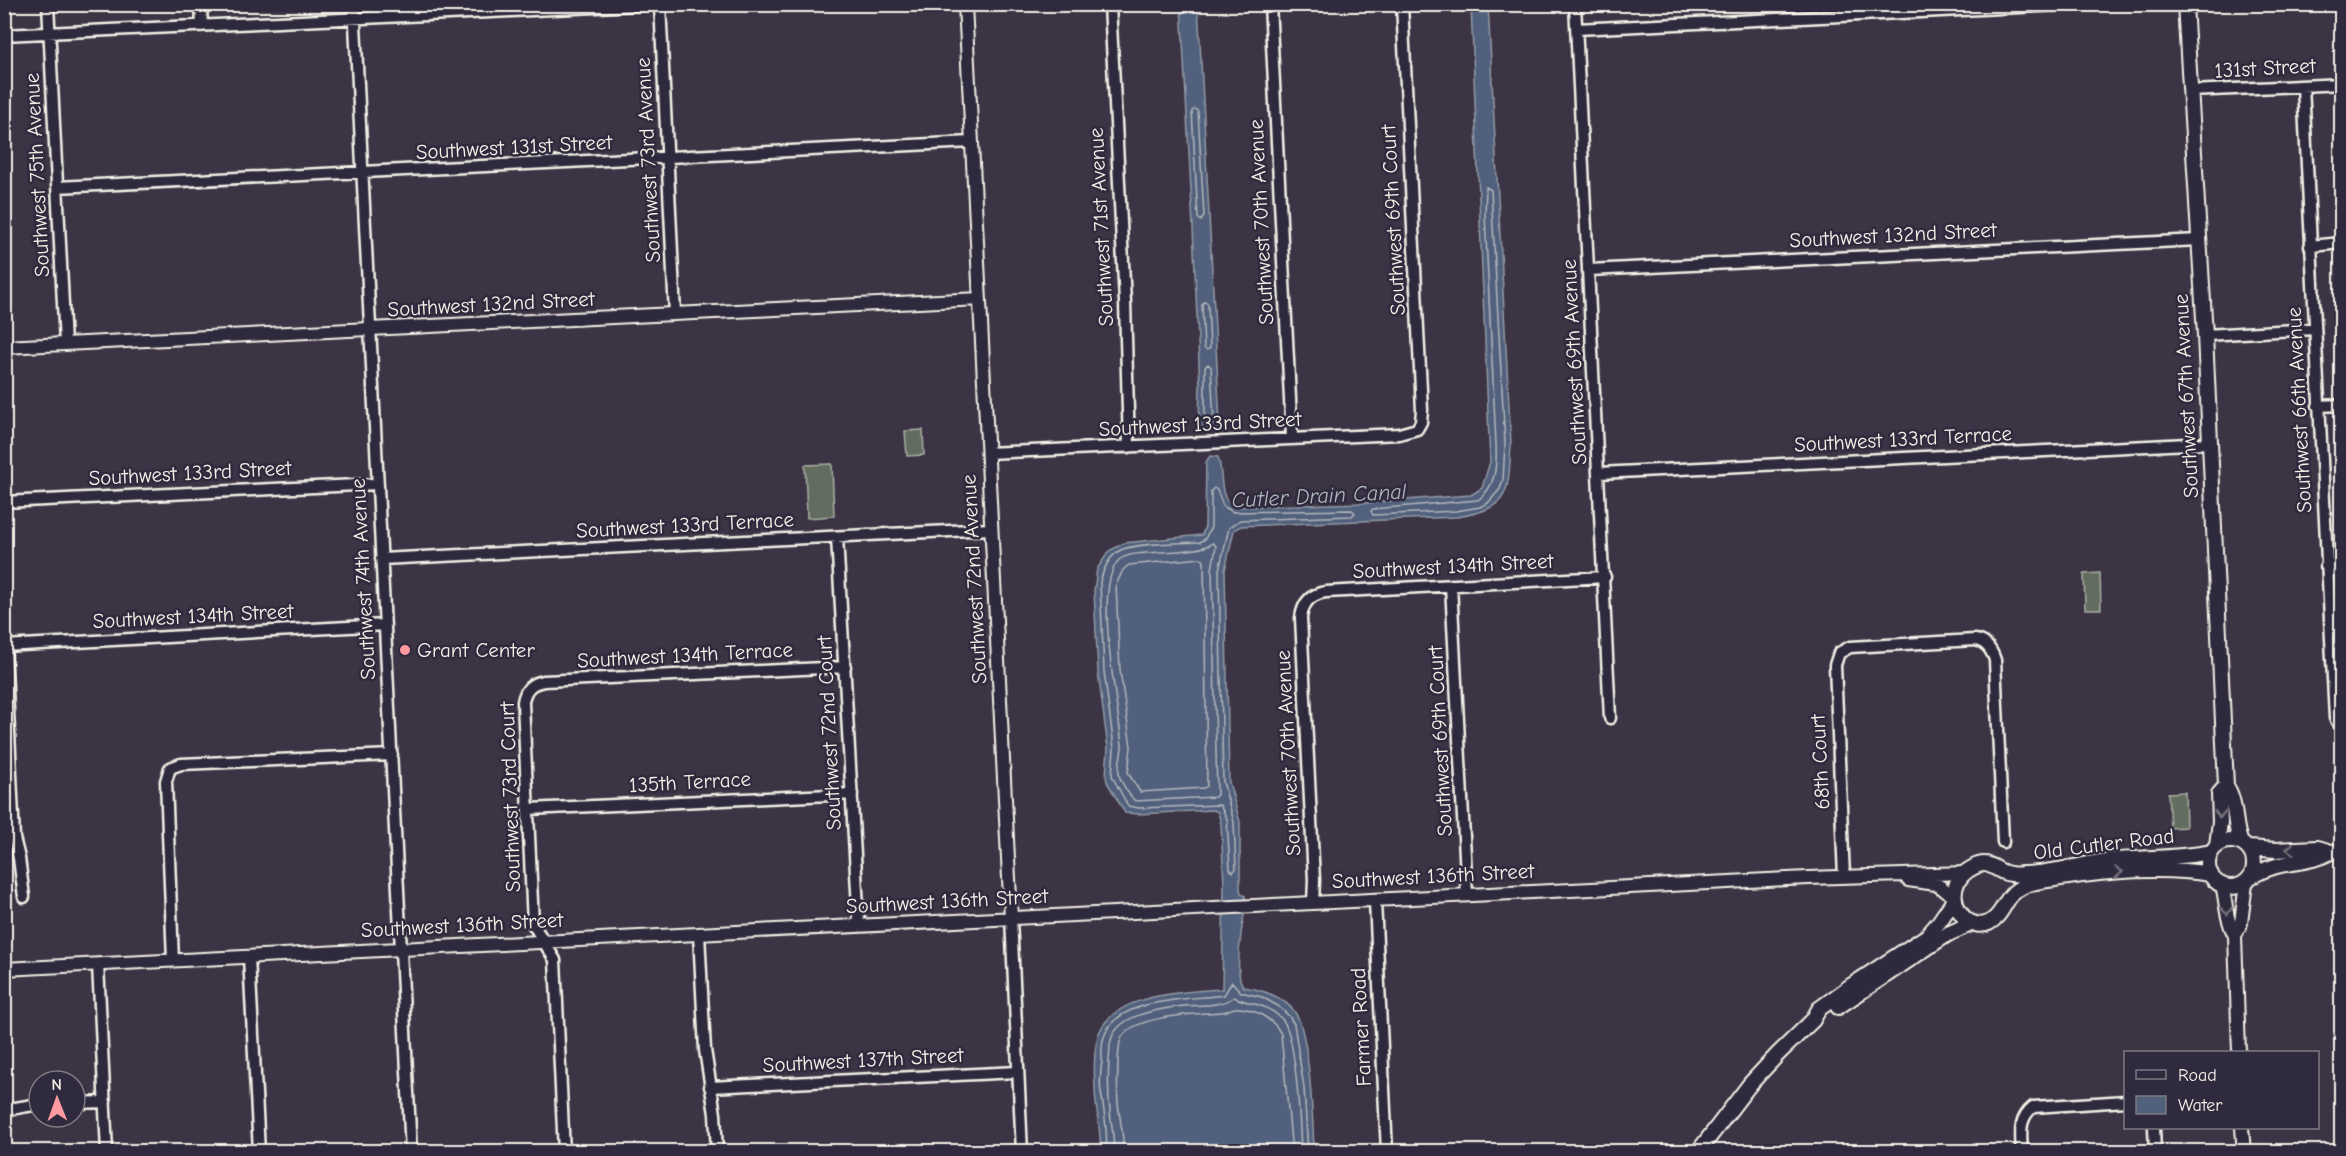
<svg xmlns="http://www.w3.org/2000/svg" width="2346" height="1156" viewBox="0 0 2346 1156" font-family="'Comic Neue',sans-serif">
	<style>
		.green { fill: #626d61; stroke: #abafa4; stroke-width: 1.5 }
		.water { fill: #51617b; stroke: #929ba7; stroke-width: 1.5 }
		.lines { fill: none; stroke-linecap: round; stroke-linejoin: round }
		.shore { stroke: #b3b7bc; stroke-width: 1.5 }
		.minor-casing { stroke: #f4f1e8; stroke-width: 15 }
		.tertiary-casing { stroke: #f4f1e8; stroke-width: 16 }
		.secondary-casing { stroke: #f4f1e8; stroke-width: 18 }
		.minor { stroke: #2f2a3d; stroke-width: 10 }
		.tertiary { stroke: #2f2a3d; stroke-width: 12 }
		.secondary { stroke: #2f2a3d; stroke-width: 14 }
		.oneway { stroke: #747079 }
		.poi-dot { fill: #ff9aa2; stroke: #2f2a3d; stroke-width: 2 }
		.labels { text-anchor: middle; dominant-baseline: central; stroke-width: 5; stroke-linejoin: round; paint-order: stroke }
		.street-label { font-size: 21px; fill: #f4f1e8; stroke: #2f2a3d }
		.poi-label { font-size: 21px; fill: #f4f1e8; stroke: #2f2a3d; text-anchor: start }
		.water-label { font-size: 22px; font-style: italic; fill: #b3b7bc; stroke: #2f2a3d }
	</style>
	<rect width="100%" height="100%" fill="#3c3444"/>
	<filter id="ink" filterUnits="userSpaceOnUse"><feTurbulence type="fractalNoise" baseFrequency=".0167" numOctaves="2"/><feDisplacementMap in="SourceGraphic" scale="12" xChannelSelector="R" yChannelSelector="G"/><feConvolveMatrix kernelMatrix="1 2 1 2 8 2 1 2 1" color-interpolation-filters="sRGB"/></filter>
	<g filter="url(#ink)">
		<path class="green" d="M923,430L924,455L907,456L905,431Z
			M832,464L834,516L807,518L805,465Z
			M2100,573L2101,609H2085L2084,574Z
			M2185,792L2186,827L2170,828L2168,793Z"/>
		<path class="water" d="M1181,5H1198L1220,423L1218,431L1206,432L1199,423L1200,386L1193,227Z
			M1471,5H1488L1511,444C1508,494 1511,508 1457,517L1241,526L1234,530L1225,570L1229,782L1240,822V889L1241,893L1245,896L1246,904C1243,920 1232,976 1244,987C1263,990 1285,997 1296,1014C1310,1036 1313,1123 1314,1151H1100C1102,1130 1095,1110 1095,1088C1094,1072 1093,1049 1099,1033C1115,993 1186,992 1222,989L1224,886L1221,824L1218,812L1213,810L1139,814L1125,813L1107,782L1106,776L1108,748L1098,672L1094,591L1097,569L1109,551L1124,543L1202,535L1205,526L1206,462L1210,456L1218,457C1224,472 1217,498 1234,507L1365,503L1471,495L1482,488L1490,462Z"/>
		<g class="lines">
			<path class="shore" d="M1195,109L1198,111L1204,216L1201,221L1198,218L1192,111Z
				M1486,187L1491,190L1505,444L1503,480L1500,489L1488,503L1480,507L1456,511L1373,515L1371,511L1373,509L1478,500C1496,487 1497,465 1496,444L1485,215Z
				M1205,301L1208,304L1210,348L1207,350L1204,348L1202,304Z
				M1208,364L1211,367L1214,423L1211,426H1208L1205,421V367Z
				M1214,488L1217,490L1223,506L1233,512L1352,510L1355,513L1352,516L1240,520L1229,528L1219,570L1223,782L1234,822L1236,869L1233,872L1230,869L1227,819L1220,805L1139,808L1128,806L1112,776L1114,748L1104,671L1100,582C1103,571 1108,557 1119,551C1132,543 1183,543 1200,542L1205,539L1211,527V491Z
				M1213,543L1216,546L1212,570L1217,795L1215,797L1135,801C1129,795 1123,785 1120,778C1116,768 1122,756 1122,746C1119,708 1092,586 1119,560C1134,547 1191,557 1213,543Z
				M1201,558L1204,561L1207,786L1204,788L1140,792L1128,773L1131,747L1120,670L1116,585L1123,570L1129,565Z
				M1106,1152C1108,1133 1104,1111 1101,1092C1099,1082 1101,1071 1102,1060C1102,1053 1101,1044 1104,1037C1116,997 1190,1000 1224,995L1232,982L1241,992L1262,997L1278,1006L1289,1016L1294,1024L1304,1088L1308,1152
				M1113,1152C1115,1134 1111,1127 1110,1111C1108,1094 1108,1077 1109,1060C1110,1052 1109,1044 1112,1037C1121,1015 1155,1010 1176,1007C1195,1004 1218,1008 1234,997C1251,1005 1265,1003 1281,1018C1297,1032 1300,1127 1301,1152
				M1123,1152C1124,1136 1121,1125 1119,1111C1116,1094 1118,1077 1118,1060C1119,1053 1118,1044 1122,1037C1135,1015 1198,1014 1222,1012C1227,1012 1231,1008 1235,1008C1252,1007 1274,1019 1281,1034L1292,1152"/>
			<defs>
				<path id="minor" d="M48,4L65,344
					M201,4L202,26
					M354,4L411,1152
					M660,4L675,314
					M1110,4L1125,302L1129,447
					M1270,4L1292,438
					M1575,4L1610,718
					M1577,29L2081,4
					M4,35L660,4
					M2303,86L2335,718L2342,730
					M2190,91L2342,84
					M57,187L972,142
					M2310,246L2342,243
					M1589,270L2199,240
					M2205,335L2314,329
					M2318,406L2342,405
					M987,453L1399,434L1417,429L1421,422L1422,410L1402,4
					M1599,473L2209,443
					M4,502L378,484
					M837,537L859,926
					M381,559L991,529
					M2326,566L2342,565
					M1451,585L1467,895
					M4,646L385,625
					M5,646L14,838L19,858L24,897
					M529,809L852,794
					M1844,877L1835,665L1839,653L1850,647L1975,640C1986,641 1992,651 1995,660L2003,842
					M1375,901L1387,1152
					M1313,903L1314,880L1301,618C1303,602 1311,594 1326,592L1605,577
					M1011,918L1022,1152
					M699,934L705,1050L715,1114L717,1152
					M249,957L259,1152
					M173,961L166,781L170,768L181,764L392,755
					M98,964L107,1152
					M710,1087L1018,1072
					M75,1103L105,1102
					M4,1110L39,1104
					M2154,1128L2155,1152
					M564,1152L555,960L533,924L523,702C525,689 531,683 544,681L845,667
					M2022,1152C2021,1134 2018,1119 2033,1107L2126,1101"/>
				<path id="tertiary" d="M965,4L1011,918
					M4,347L980,299
					M1908,880L1936,884L1954,896
					M2222,884C2226,902 2226,920 2235,936L2239,1052
					M2235,936L2241,923L2246,883
					M4,969L1808,878L1965,873
					M2242,1128L2244,1152"/>
				<path id="secondary" d="M2185,4L2205,335L2226,786C2237,801 2233,825 2241,843
					M2208 864a23 23 0 1 1 46 0a23 23 0 1 1-46 0Z
					M2217,845L2220,822L2219,794L2226,786
					M2249,848L2276,850L2318,848L2331,852H2342
					M2211,874C2161,866 2110,871 2061,878C2046,881 2029,881 2017,890C2007,896 2005,907 1998,915C1971,948 1930,888 1974,867C1987,860 1992,867 2003,872C2007,874 2016,875 2021,874C2049,874 2078,865 2106,861C2141,857 2177,859 2211,852
					M2252,876C2280,859 2306,866 2331,852
					M1838,1007L1948,934L1973,923
					M1698,1152L1750,1084L1778,1054L1813,1020L1819,1009L1852,985L1927,936L1939,922L1954,900"/>
			</defs>
			<use href="#minor" class="minor-casing"/>
			<use href="#tertiary" class="tertiary-casing"/>
			<use href="#secondary" class="secondary-casing"/>
			<use href="#minor" class="minor"/>
			<use href="#tertiary" class="tertiary"/>
			<use href="#secondary" class="secondary"/>
		</g>
		<defs><path id="oneway-chevron" d="M-2-3.5L2.5 0L-2 3.5" fill="none" stroke-width="1.6" stroke-linecap="round" stroke-linejoin="round" transform="scale(1.5)"/></defs>
		<g class="oneway">
			<use href="#oneway-chevron" transform="translate(2220 814) rotate(89)"/>
			<use href="#oneway-chevron" transform="translate(2290 849) rotate(178)"/>
			<use href="#oneway-chevron" transform="translate(2119 872) rotate(-4)"/>
			<use href="#oneway-chevron" transform="translate(2227 911) rotate(84)"/>
		</g>
	</g>
	<circle class="poi-dot" cx="405" cy="650" r="6"/>
	<g class="labels">
		<g class="street-label">
			<text transform="translate(2265 68) rotate(-3)">131st Street</text>
			<text transform="translate(514 147) rotate(-3)">Southwest 131st Street</text>
			<text transform="translate(648 160) rotate(-93)">Southwest 73rd Avenue</text>
			<text transform="translate(37 175) rotate(-93)">Southwest 75th Avenue</text>
			<text transform="translate(1393 220) rotate(-93)">Southwest 69th Court</text>
			<text transform="translate(1261 222) rotate(-93)">Southwest 70th Avenue</text>
			<text transform="translate(1101 227) rotate(-93)">Southwest 71st Avenue</text>
			<text transform="translate(1893 235) rotate(-3)">Southwest 132nd Street</text>
			<text transform="translate(491 304) rotate(-3)">Southwest 132nd Street</text>
			<text transform="translate(1574 362) rotate(-93)">Southwest 69th Avenue</text>
			<text transform="translate(2186 396) rotate(-93)">Southwest 67th Avenue</text>
			<text transform="translate(2299 410) rotate(-93)">Southwest 66th Avenue</text>
			<text transform="translate(1200 424) rotate(-3)">Southwest 133rd Street</text>
			<text transform="translate(1903 439) rotate(-3)">Southwest 133rd Terrace</text>
			<text transform="translate(190 473) rotate(-3)">Southwest 133rd Street</text>
			<text transform="translate(685 525) rotate(-3)">Southwest 133rd Terrace</text>
			<text transform="translate(1453 566) rotate(-3)">Southwest 134th Street</text>
			<text transform="translate(363 579) rotate(-93)">Southwest 74th Avenue</text>
			<text transform="translate(974 579) rotate(-93)">Southwest 72nd Avenue</text>
			<text transform="translate(193 616) rotate(-3)">Southwest 134th Street</text>
			<text transform="translate(685 655) rotate(-3)">Southwest 134th Terrace</text>
			<text transform="translate(829 733) rotate(-93)">Southwest 72nd Court</text>
			<text transform="translate(1440 741) rotate(-93)">Southwest 69th Court</text>
			<text transform="translate(1288 753) rotate(-93)">Southwest 70th Avenue</text>
			<text transform="translate(1820 762) rotate(-93)">68th Court</text>
			<text transform="translate(690 782) rotate(-3)">135th Terrace</text>
			<text transform="translate(510 797) rotate(-92)">Southwest 73rd Court</text>
			<text transform="translate(2104 844) rotate(-7)">Old Cutler Road</text>
			<text transform="translate(1433 876) rotate(-3)">Southwest 136th Street</text>
			<text transform="translate(947 901) rotate(-3)">Southwest 136th Street</text>
			<text transform="translate(462 925) rotate(-3)">Southwest 136th Street</text>
			<text transform="translate(1361 1027) rotate(-93)">Farmer Road</text>
			<text transform="translate(863 1060) rotate(-3)">Southwest 137th Street</text>
		</g>
		<g class="poi-label">
			<text x="417" y="650">Grant Center</text>
		</g>
		<g class="water-label">
			<text transform="translate(1319 496) rotate(-3)">Cutler Drain Canal</text>
		</g>
	</g>
	<rect width="2346" height="1156" fill="none" stroke="#2f2a3d" stroke-width="24"/>
	<rect x="12" y="12" width="2322" height="1132" fill="none" stroke="#f4f1e8" stroke-width="2" filter="url(#ink)"/>
	<rect x="2124" y="1051" width="195" height="78" fill="#2f2a3d" stroke="#7e7a81" stroke-width="1.5"/>
	<rect x="2136" y="1070" width="30" height="9" fill="#2f2a3d" stroke="#7e7a81" stroke-width="1.5"/>
	<text x="2178" y="1081" font-size="18" fill="#f4f1e8">Road</text>
	<rect x="2136" y="1096" width="30" height="18" fill="#51617b" stroke="#7e7a81" stroke-width="1.5"/>
	<text x="2178" y="1111" font-size="18" fill="#f4f1e8">Water</text>
	<g transform="translate(57 1099) rotate(359)"><circle r="28" fill="#2f2a3d" stroke="#7e7a81" stroke-width="1.5"/>
	<path d="M0-4.5L10 22L0 15L-10 22Z" fill="#ff9aa2"/>
	<text y="-9" font-size="16" font-weight="bold" text-anchor="middle" fill="#f4f1e8">N</text>
	</g>
</svg>
